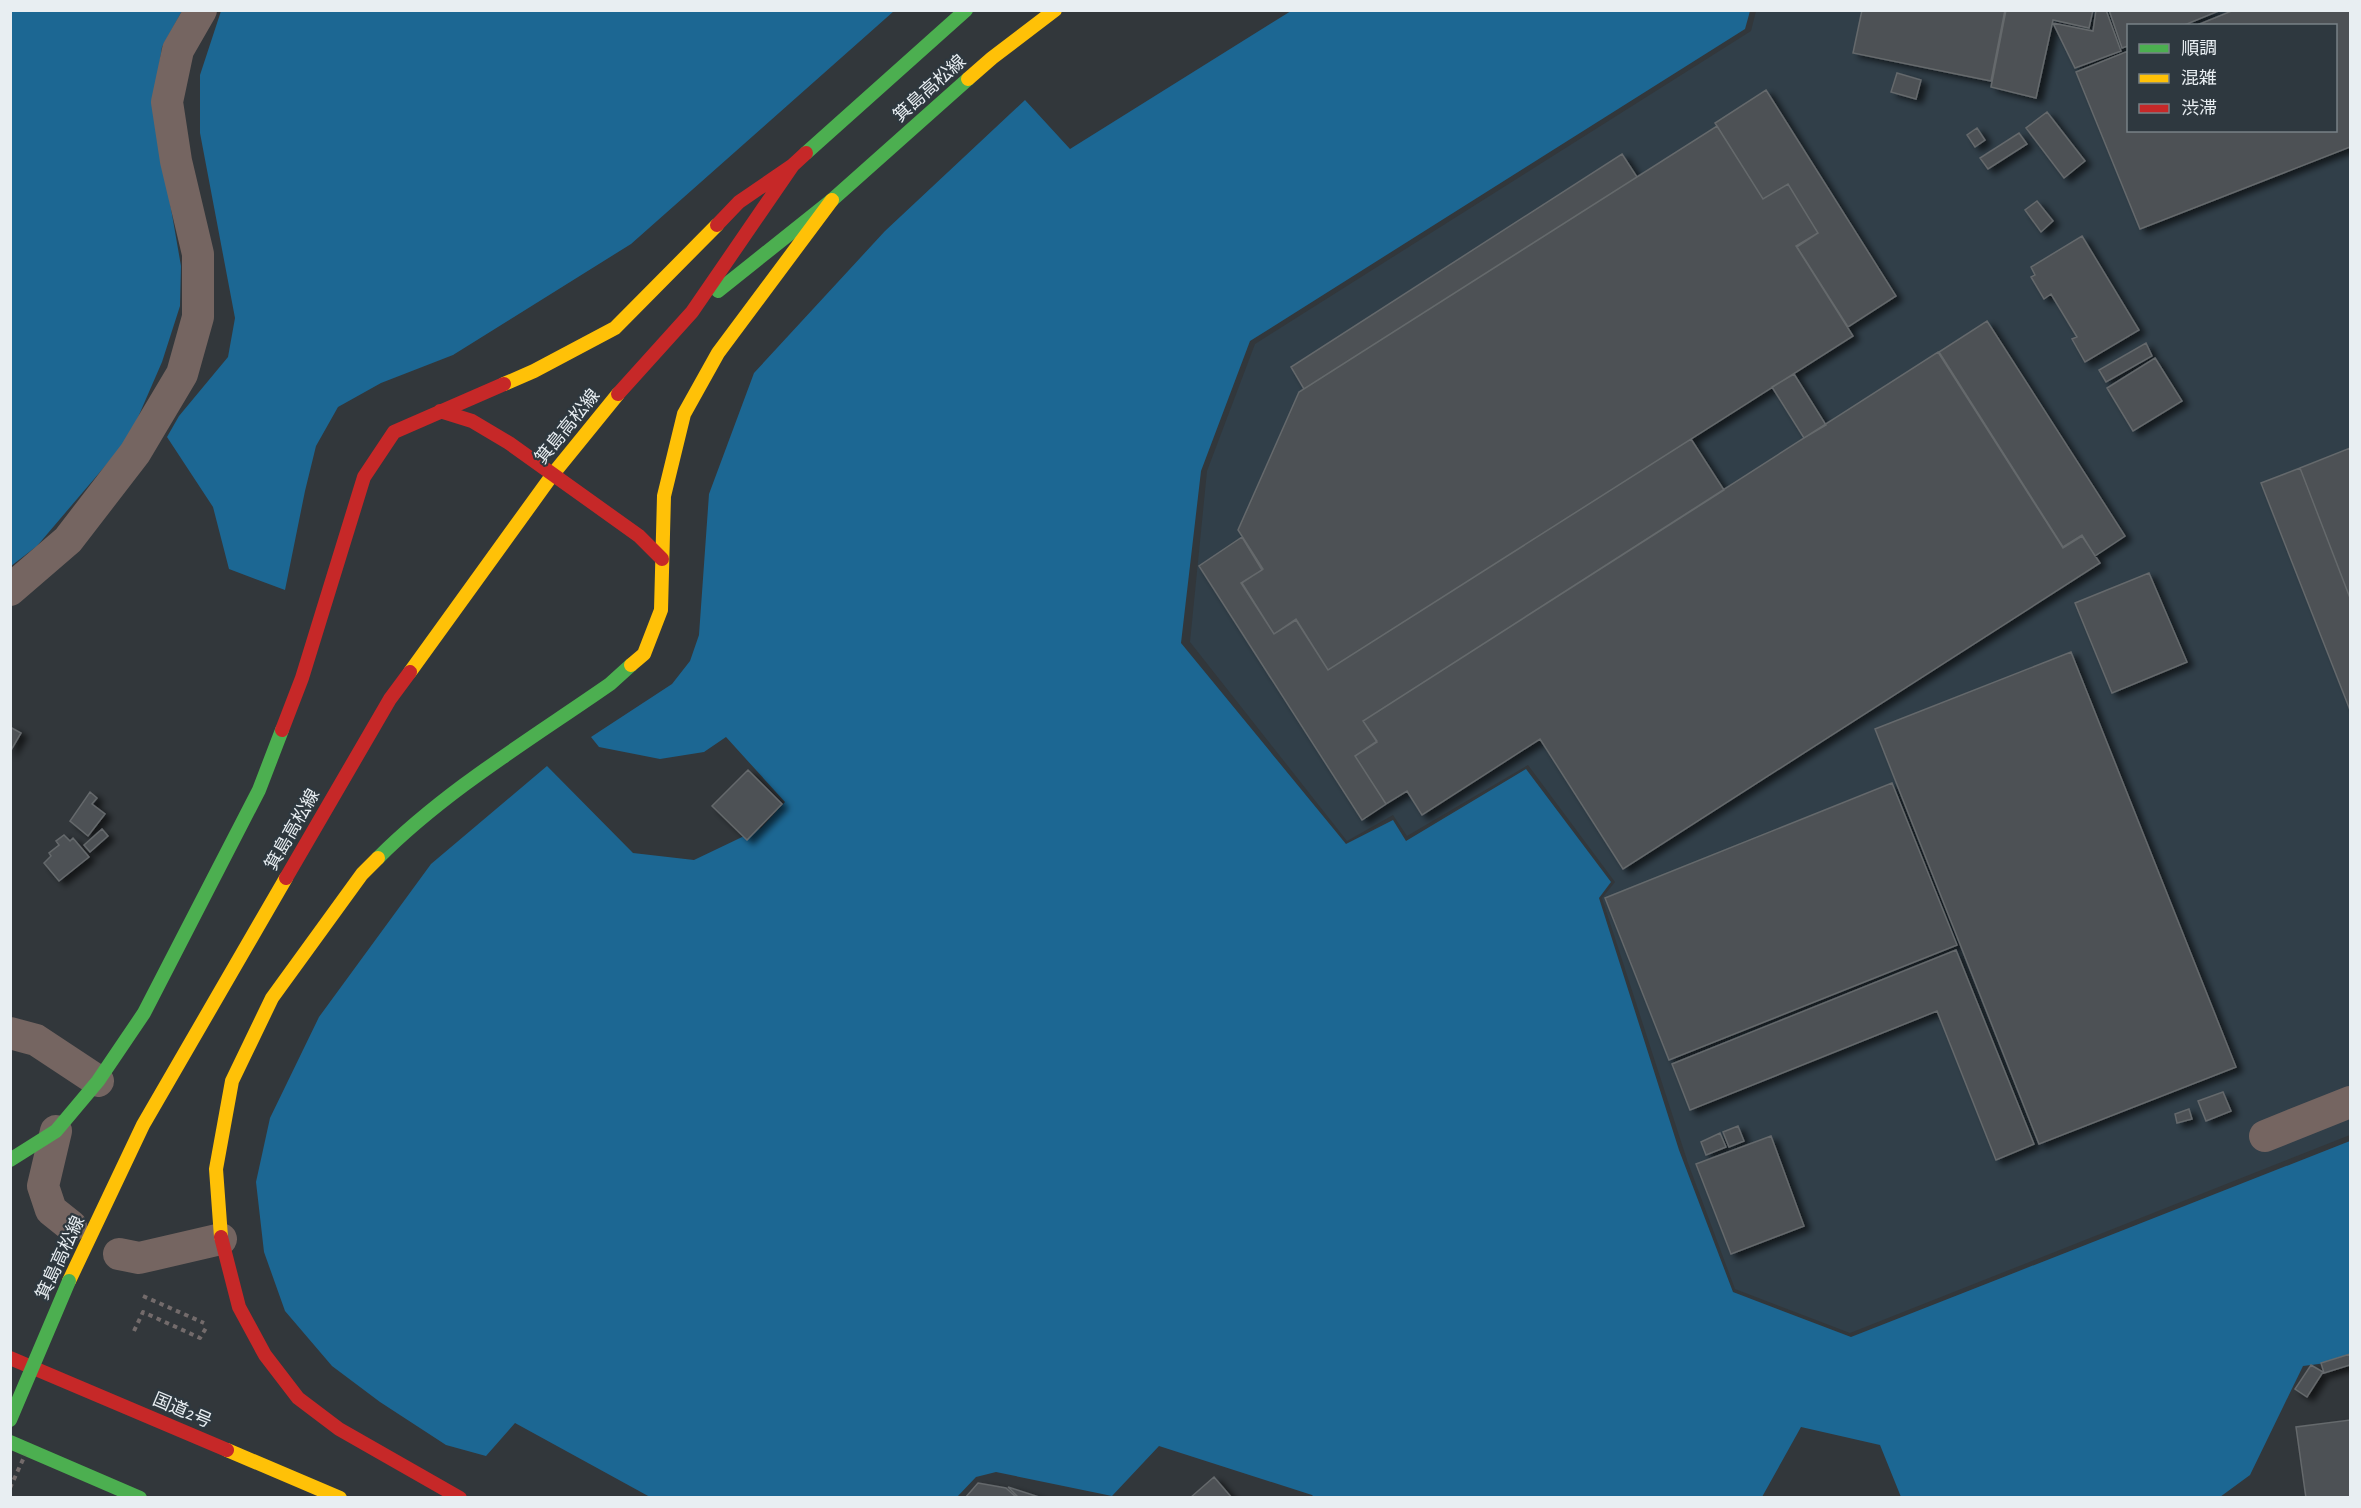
<svg xmlns="http://www.w3.org/2000/svg" width="2361" height="1508" viewBox="0 0 2361 1508" font-family="'Alegreya Sans','Noto Sans JP',sans-serif">
	<style>
		.built { fill: #313f49; fill-rule: evenodd }
		.forest { fill: #1c6793 }
		.building { fill: #4d5154; stroke: #65696c; stroke-width: 1.5; filter: url(#shadow) }
		.lines { fill: none; stroke-linecap: round; stroke-linejoin: round }
		.path { stroke: #736b6b; stroke-width: 4; stroke-dasharray: 4.5 4.5; stroke-linecap: butt }
		.street { stroke: #756561; stroke-width: 32 }
		.fast { stroke: #4caf50; stroke-width: 14 }
		.slow { stroke: #ffc107; stroke-width: 14 }
		.jam { stroke: #c62828; stroke-width: 14 }
		.path-bridge { stroke: #736b6b; stroke-width: 4; stroke-dasharray: 4.5 4.5; stroke-linecap: butt }
		.fast-bridge { stroke: #4caf50; stroke-width: 14 }
		.labels { text-anchor: middle; dominant-baseline: central; stroke-width: 4.5; stroke-linejoin: round; paint-order: stroke }
		.street-label { font-size: 18px; fill: #e8eef2; stroke: #2e383f }
	</style>
	<defs>
		<filter id="shadow"><feDropShadow dx="6" dy="4" stdDeviation="3" flood-color="#0009"/></filter>
	</defs>
	<rect width="100%" height="100%" fill="#32373b"/>
	<path class="built" d="M1756,11H2350V1135L1850,1333L1735,1289L1688,1163L1602,898L1615,882L1528,765L1407,836L1393,815L1347,841L1190,642L1207,471L1255,344L1751,31ZM2128,26H2336V130H2128Z"/>
	<path class="forest" d="M11,11H182L162,47L153,105L181,266L180,306L162,362L129,438L37,546L11,566Z
		M221,11V10L894,11L631,244L453,355L381,383L338,407L316,446L305,491L285,590L229,569L213,507L167,437L179,416L228,357L235,318L200,133V75Z
		M1291,11H1750L1745,29L1250,341L1201,471L1181,643L1346,844L1393,820L1406,841L1526,769L1611,882L1599,898L1679,1150L1733,1292L1851,1337L2350,1141V1360L2303,1366L2250,1475L2220,1497H1901L1880,1445L1801,1427L1762,1497H1314L1312,1495L1159,1446L1112,1496L996,1472L976,1477L957,1497H650L515,1423L486,1456L446,1445L380,1402L332,1366L285,1311L264,1252L256,1182L270,1118L319,1017L431,864L547,766L633,853L694,860L761,828L785,802L726,737L704,752L660,759L599,747L591,737L672,684L690,661L699,635L709,494L754,373L885,231L1025,100L1070,149Z"/>
	<path class="building" d="M1862,10H2005L1991,81L1853,53Z
		M2006,10H2093L2089,28L2053,20L2036,98L1991,87Z
		M2096,10H2106L2121,51L2075,68L2053,23L2093,31Z
		M2109,10H2221L2182,26H2128V46L2122,48Z
		M2234,10H2350V147L2140,229L2076,72L2128,51V130H2336V26H2195Z
		M1897,73L1921,80L1916,99L1891,92Z
		M1766,90L1896,296L1848,327L1797,247L1818,233L1788,184L1763,199L1715,123Z
		M2047,112L2085,161L2064,178L2026,128Z
		M1717,126L1763,199L1788,184L1818,233L1796,246L1853,336L1328,670L1296,619L1274,634L1242,583L1263,569L1238,530L1299,392Z
		M1977,128L1985,140L1975,147L1967,135Z
		M2019,133L2027,144L1988,169L1980,158Z
		M1622,154L1637,177L1304,389L1291,367Z
		M2037,201L2053,221L2041,232L2025,210Z
		M2082,236L2139,330L2085,362L2072,339L2077,337L2051,294L2044,299L2031,277L2035,275L2031,267Z
		M1987,321L2125,536L2095,556L2082,535L2063,547L1939,352Z
		M2146,343L2152,356L2106,382L2099,370Z
		M1938,352L2063,548L2082,536L2100,563L1623,869L1540,739L1422,815L1407,791L1386,804L1355,756L1377,741L1363,721Z
		M2155,358L2182,401L2133,431L2107,388Z
		M1794,374L1826,425L1804,438L1772,387Z
		M1691,439L1724,490L1363,721L1377,742L1355,756L1386,804L1362,820L1199,566L1242,537L1262,570L1241,583L1274,634L1296,620L1328,670Z
		M2350,448V598L2300,468Z
		M2300,468L2350,598V710L2261,483Z
		M2149,573L2187,662L2112,693L2075,603Z
		M2071,652L2236,1067L2039,1144L1875,729Z
		M10,727L21,733L10,752Z
		M748,770L782,804L747,840L712,806Z
		M1892,783L1957,945L1669,1060L1605,898Z
		M90,792L97,798L92,804L105,814L88,836L70,821Z
		M102,829L108,836L90,852L84,845Z
		M64,835L70,841L73,838L89,857L59,881L44,863L51,856L49,853L59,845L56,841Z
		M1956,950L2034,1144L1996,1160L1937,1011L1690,1110L1672,1064Z
		M2223,1092L2231,1111L2206,1121L2198,1101Z
		M2189,1109L2192,1119L2177,1123L2175,1114Z
		M1738,1126L1744,1141L1729,1147L1723,1132Z
		M1720,1133L1726,1147L1706,1155L1701,1142Z
		M1771,1136L1804,1226L1731,1254L1696,1164Z
		M2350,1354V1365L2324,1373L2321,1363Z
		M2311,1365L2323,1372L2307,1397L2295,1389Z
		M2350,1420V1498H2306L2296,1427Z
		M1214,1477L1232,1498H1190Z
		M978,1483L1006,1488L1017,1498H965Z
		M1008,1487L1042,1498H1019Z"/>
	<g class="lines">
		<path class="path" d="M143,1296L204,1323
			M134,1331L143,1312L200,1338L206,1328"/>
		<path class="street" d="M10,590L68,540L135,453L182,374L198,317V254L176,161L167,102L178,50L201,10
			M10,1033L36,1040L98,1081
			M56,1131L43,1186L51,1210L71,1226
			M2265,1136L2350,1102
			M119,1254L139,1258L221,1239"/>
		<path class="fast" d="M806,153L966,10
			M718,291L832,200L968,79
			M378,858C446,790 531,739 610,684L631,665
			M10,1160L56,1131L98,1081L144,1013L259,790L282,730
			M10,1442L140,1498"/>
		<path class="slow" d="M968,79L992,58L1055,10
			M504,384L534,371L615,328L717,225
			M631,665L644,654L661,610L664,496L684,414L718,353L832,200
			M410,672L553,474L618,394
			M221,1237L216,1169L232,1081L272,998L362,874L378,858
			M69,1281L143,1125L286,878
			M227,1450L340,1498"/>
		<path class="jam" d="M717,225L739,202L793,165
			M618,394L692,312L793,165L806,153
			M440,411L472,421L509,443L639,536L662,559
			M282,730L302,678L364,477L394,432L504,384
			M286,878L390,699L410,672
			M221,1237L239,1307L265,1355L298,1398L339,1429L460,1498
			M10,1358L227,1450"/>
		<path class="path-bridge" d="M10,1488L25,1455"/>
		<path class="fast-bridge" d="M10,1420L69,1281"/>
	</g>
	<g class="labels">
		<g class="street-label">
			<text transform="translate(930 89) rotate(-42)">箕島高松線</text>
			<text transform="translate(568 427) rotate(-51)">箕島高松線</text>
			<text transform="translate(293 830) rotate(-60)">箕島高松線</text>
			<text transform="translate(61 1258) rotate(-65)">箕島高松線</text>
			<text transform="translate(182 1411) rotate(23)">国道2号</text>
		</g>
	</g>
	<rect width="2361" height="1508" fill="none" stroke="#e8eef2" stroke-width="24"/>
	<rect x="2127" y="24" width="210" height="108" fill="#2e383f" stroke="#788187" stroke-width="1.5"/>
	<rect x="2139" y="44" width="30" height="9" fill="#4caf50" stroke="#788187" stroke-width="1.5"/>
	<text x="2181" y="54" font-size="18" fill="#e8eef2">順調</text>
	<rect x="2139" y="74" width="30" height="9" fill="#ffc107" stroke="#788187" stroke-width="1.5"/>
	<text x="2181" y="84" font-size="18" fill="#e8eef2">混雑</text>
	<rect x="2139" y="104" width="30" height="9" fill="#c62828" stroke="#788187" stroke-width="1.5"/>
	<text x="2181" y="114" font-size="18" fill="#e8eef2">渋滞</text>
</svg>
